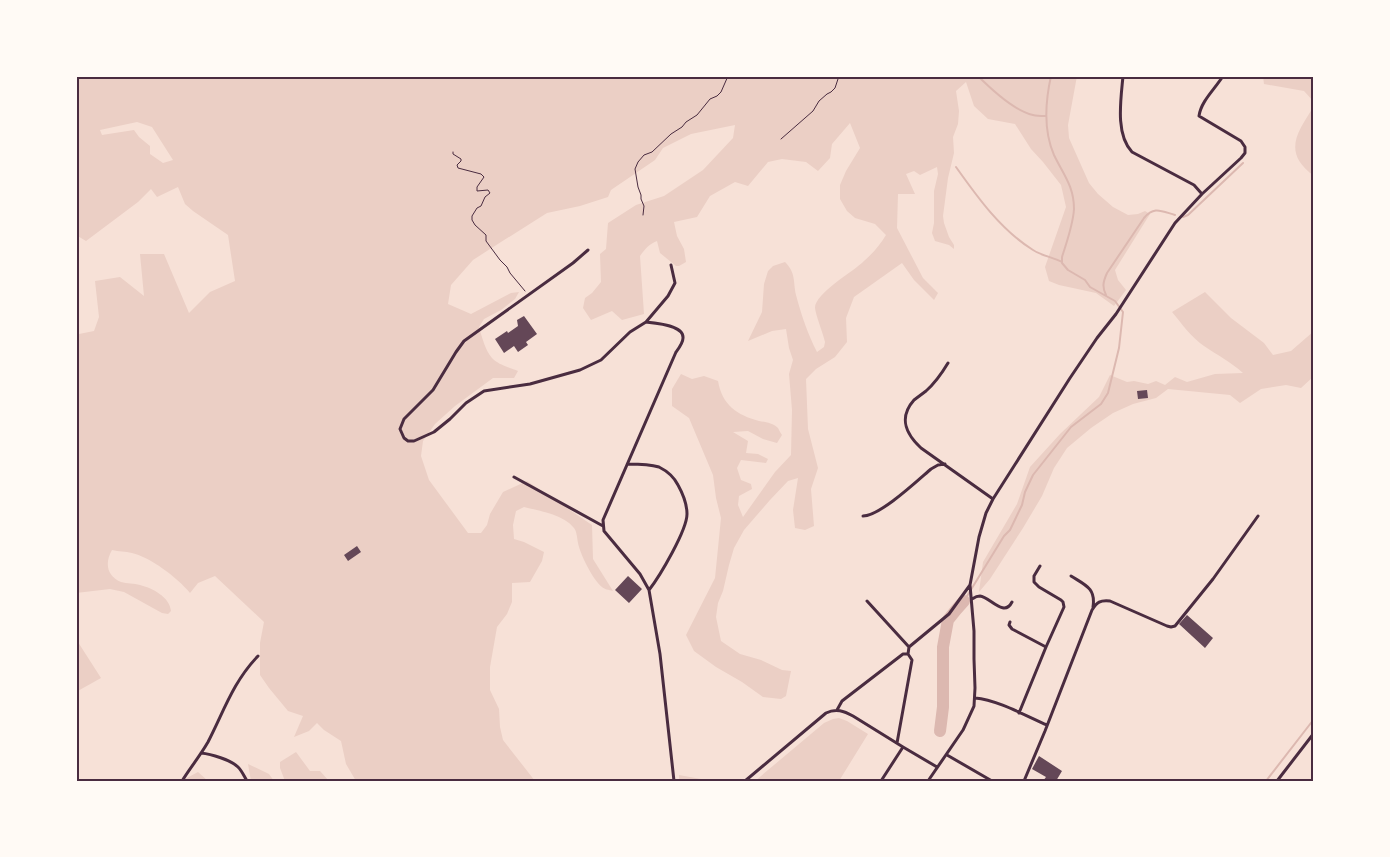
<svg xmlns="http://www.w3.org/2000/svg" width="1390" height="857" viewBox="0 0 1390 857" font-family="'Alegreya Sans',sans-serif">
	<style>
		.green { fill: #ebcfc5; fill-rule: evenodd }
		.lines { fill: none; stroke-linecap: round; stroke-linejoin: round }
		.stream { stroke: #dcb8b0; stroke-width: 2 }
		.river { stroke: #dcb8b0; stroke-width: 12 }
		.building { fill: #644757 }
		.path { stroke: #4a2c40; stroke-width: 1 }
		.minor { stroke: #4a2c40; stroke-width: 3 }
		.neatline { fill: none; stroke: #4a2c40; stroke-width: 2 }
	</style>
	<rect width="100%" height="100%" fill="#f7e1d7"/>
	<path class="green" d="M76,76H1077L1068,125L1069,138L1089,183L1098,194L1113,207L1128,215L1138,214L1145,211L1150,214L1115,270L1118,280L1126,290L1114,306L1096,293L1059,285L1049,281L1045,267L1066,207L1061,185L1043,162L1031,149L1015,124L988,119L974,106L966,82L956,91L959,111L958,124L953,137L954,153L948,178L943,216L944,223L949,237L954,245V249L949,245L935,241L932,233L934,223V191L938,174L937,167L920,175L914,171L906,174L915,194H898L897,228L923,278L938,293L934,300L914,280L902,263L854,297L846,318L847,342L835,357L816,369L806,379L808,429L818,468L811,489L814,526L805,530L795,528L793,510L798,478L788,481L770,500L744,530L734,548L729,565L723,591L718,603L716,617L721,641L740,654L761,660L782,670L791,671L786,696L781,699L763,697L742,682L716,667L694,651L686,635L715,578L721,518L716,498L713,475L689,418L672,406V389L681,374L692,379L704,376L718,381C722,405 737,415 759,421C765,422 773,423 778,428C779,430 780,432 782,435L777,443L763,439L748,431L733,432L748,441L746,453L758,454L768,459L766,463L741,460L737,468L741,480L751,484L752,489L739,496L738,505L743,517L775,472L791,455L792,410L789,374L793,360L789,348L786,329L772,331L748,341L762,312L764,284L768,271L773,266L785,262C796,273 793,281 796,295C801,314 808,335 817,352L824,347L825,342C823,333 816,316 815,308C815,293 853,272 864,261C873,253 880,245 886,235L875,224L855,218L847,211L840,199V185L846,171L860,148L850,123L832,144L830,158L818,171L806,162L782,159L768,162L748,186L735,182L710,196L697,217L674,222L677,236L684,249L686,262L679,266H676L660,253L657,241C649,244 645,249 640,256L644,314L622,320L612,311L591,320L583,308L585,298L592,293L601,282L600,254L606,249L608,223L636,205L664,196L703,170L733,138L735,125L691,134L663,148L655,160L611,190L608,197L580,206L547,213L490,249L473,260L451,285L448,304L471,314L511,293L519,292L515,299L501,310L484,319L479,327C482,337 485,350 492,358C497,364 510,368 518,371L514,378H493L455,406L435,424L423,441L421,456L429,480L468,533H481L487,525L490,514L503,492L527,481L592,525L593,559L613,591C609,590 604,589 602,587C593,580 580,554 578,543C577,538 577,532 574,528C563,514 539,511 524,507L516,511L513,525L514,539L524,542L544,552L542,561L530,582L512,583V602L507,614L497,627L490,667V690L499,709L500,727L503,740L535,781H356L346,764L341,741L324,730L317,723L309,731L294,737L303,716L288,711L269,688L260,675V643L264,622L215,576L198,583L190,593C178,578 150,557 132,553C125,551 119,552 112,550C105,562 106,576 121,582C127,584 134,583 140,585C152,588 170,597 171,611L168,614L162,613L124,592L110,589L76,593V327L79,334L94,331L99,317L95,281L120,277L144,296L140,254H164L189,313L210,292L235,281L228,235L193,211L185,204L178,187L157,197L151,189L138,202L86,241L76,235ZM137,122L152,127L173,160L163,163L150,154V146L139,137L134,130L102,135L100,130Z
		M1263,76H1314V102L1304,91L1264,84Z
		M1314,106V176C1282,152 1297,133 1314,106Z
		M1205,292L1231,318L1264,343L1273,355L1291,351L1314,331V376L1301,388L1286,385L1261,389L1240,403L1230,395L1168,389L1156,398L1133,404L1113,413L1091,428L1067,448L1054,468L1042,496L1023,528L990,579L979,592L983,562L1017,504L1030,467L1060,434L1099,397L1110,375L1127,382L1134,381L1148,384L1156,381L1165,385L1175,377L1187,382L1215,374L1243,373C1231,362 1217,355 1204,346C1191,337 1182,324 1172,312Z
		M76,639L101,678L76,692Z
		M839,718L847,721L868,734L839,781H755L824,723L833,719Z
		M296,752L310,771H320L329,781H285L280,768V762Z
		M248,764L269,774L274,781H251Z
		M198,772L208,781H184L185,779Z
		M679,775L712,781H679Z"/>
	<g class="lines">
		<path class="stream" d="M978,76C991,89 1015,111 1033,115C1037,116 1041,116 1045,116
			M956,167C978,198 1001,230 1033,250C1042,256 1053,257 1062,262
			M1183,217L1188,215L1243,163
			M1106,295C1102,287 1103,282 1107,273L1144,218C1154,206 1161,211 1175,215
			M964,601L1004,536L1010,530L1022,505L1025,492L1033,475L1071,427L1101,404L1108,393L1119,348L1123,312L1115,301L1090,287L1085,280L1068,270L1062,263V257C1067,241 1073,225 1074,209C1074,186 1063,174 1054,155C1043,130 1045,103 1051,76
			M1266,781L1314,719"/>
		<path class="river" d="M940,731L943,707V647L948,620L956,610L964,601"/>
	</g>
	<path class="building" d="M524,316L537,334L526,342L528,345L518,352L514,346L504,353L495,339L507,331L508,333L518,326L517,320Z
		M1147,390L1148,398L1138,399L1137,391Z
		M357,546L361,552L348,561L344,555Z
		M628,576L642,589L629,603L615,590Z
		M1187,615L1213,638L1205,648L1179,624Z
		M1039,756L1062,771L1056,781H1043L1046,777L1032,769Z"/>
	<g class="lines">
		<path class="path" d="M781,139L813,111L819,101L827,94L831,92L835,88L839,76
			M453,152V154L461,159V161L457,165L458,168L481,174L484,177L477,187V191L488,190L490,193L485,197L481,206L477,208L472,216V220L475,225L486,235V241L500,260L507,267L510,273L525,291
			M643,215L644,206L641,199V195L638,187L635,169L638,162L644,155L652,152L671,134L682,127L686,122L697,115L710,99L717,96L721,92L728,76"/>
		<path class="minor" d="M1123,76C1121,99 1115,134 1132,152L1194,185L1202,194
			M588,250L573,263L464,341L456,352L433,390L404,419L400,429L404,438L408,441H414L434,432L450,419L466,403L484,391L530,384L580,370L601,360L630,332L646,322C656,323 684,325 683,338C683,343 679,348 676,352L603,520L604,531L640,574L649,590L660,654L674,781
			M646,322L668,296L675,283L671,265
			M948,363C942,373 935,383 926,391C922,394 918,397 914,400C898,418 906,434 921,448L993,499
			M628,464C638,464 649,464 659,467C667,471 674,477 678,485C683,494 687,503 687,514C687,530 660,576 649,590
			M514,477L603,526
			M863,516C880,516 917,481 931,469L938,465L945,464
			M1071,576C1085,585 1096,588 1093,607
			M972,599C975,597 976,596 980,596C990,597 1004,618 1012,602
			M867,601L909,647
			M1010,622L1009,625L1012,629L1046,647
			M908,654L909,647L949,614L970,585
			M975,698C998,700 1026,716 1047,725
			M837,710L842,701L903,654H908
			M1019,713L1046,647L1064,607L1063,602L1061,600L1039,587L1034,582V576L1040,566
			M897,743L912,660L908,654
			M201,753C211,754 231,760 238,767C242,771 244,776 247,781
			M947,755L992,781
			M182,781C190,768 200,756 208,742C224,711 233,682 258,656
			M745,781L826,713C836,708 844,711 853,716L903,747L937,767
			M881,781L903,747
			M928,781L963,730L974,706L975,688L974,659V631L970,585L979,537L986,513L993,499L1070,378L1097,338L1116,314L1175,223L1202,194L1241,158L1245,153V147L1241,141L1199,116C1201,101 1215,89 1223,76
			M1024,781L1045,731L1092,610C1097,602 1100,600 1110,601L1167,626L1171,627L1175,626L1213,579L1258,516
			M1277,781L1314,733"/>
	</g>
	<rect width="1390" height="857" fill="none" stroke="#fffaf5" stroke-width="155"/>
	<rect x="78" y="78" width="1234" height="702" class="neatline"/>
</svg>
